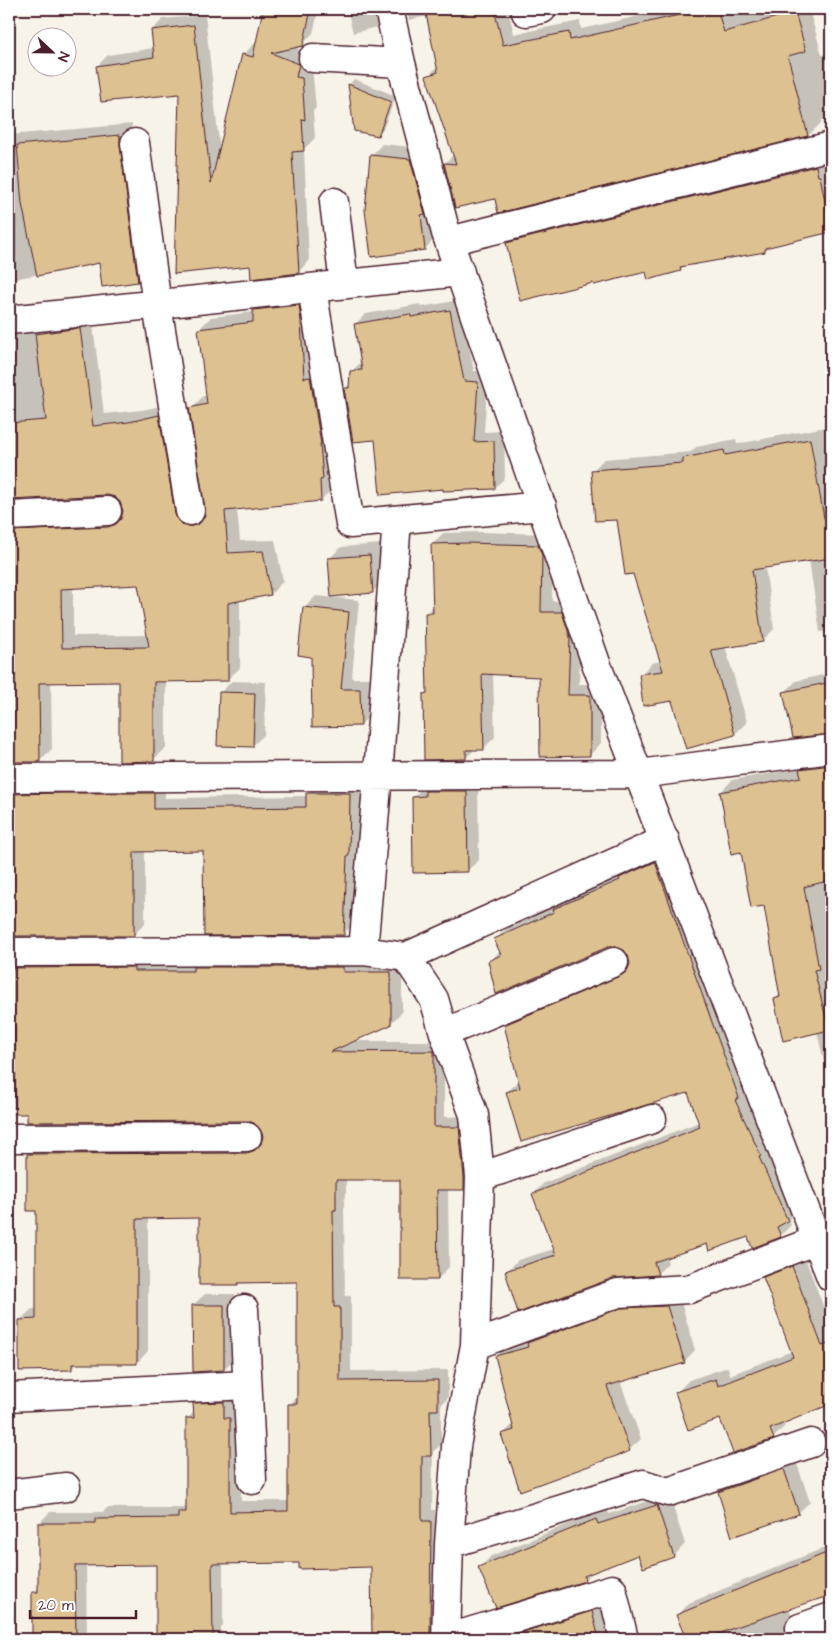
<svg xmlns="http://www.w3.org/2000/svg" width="840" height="1648" viewBox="0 0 840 1648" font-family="'Architects Daughter',sans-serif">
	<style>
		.shadow { fill: #0003; fill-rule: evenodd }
		.building { fill: #ddc191; stroke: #4a1f2b; fill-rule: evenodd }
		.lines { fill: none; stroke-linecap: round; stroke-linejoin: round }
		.minor-casing { stroke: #4a1f2b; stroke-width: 31 }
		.minor { stroke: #fff; stroke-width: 28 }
	</style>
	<rect width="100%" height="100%" fill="#f8f3e9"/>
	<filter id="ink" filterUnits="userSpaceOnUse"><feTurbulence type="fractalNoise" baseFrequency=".02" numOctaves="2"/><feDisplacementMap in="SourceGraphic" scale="10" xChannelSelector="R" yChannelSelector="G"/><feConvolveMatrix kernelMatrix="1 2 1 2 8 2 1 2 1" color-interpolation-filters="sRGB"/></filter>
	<g filter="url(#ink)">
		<path class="shadow" d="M264,9H319L313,33L302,45L293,47L309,53L312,67L316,108L313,111L315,138L304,149L309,261L298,272L251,265L175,273L180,93L97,66L108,55L154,48L152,30L163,19L205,15L220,152L243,55L254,44H256Z
			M347,9H387L388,16L377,27L353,33Z
			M406,9H508L514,34L580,21L581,29L671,9H809L822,55L831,53V119L821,120L822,122L810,134L499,211L496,197L456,206L445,163L454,154L428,76L438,66L428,16L409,20Z
			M354,79L396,96L383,129L377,135L349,85Z
			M132,124L131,132L150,269L138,281L100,262L9,280V135Z
			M382,144L422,148L436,237L425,249L371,156Z
			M829,155L831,164V230L771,245L765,251L685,265L680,270L647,271L507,243L519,232Z
			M311,293L333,488L321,500L237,509L240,541L275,540L283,581L271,594L240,599V668L227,680H166V748L153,760L120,681L51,682L52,749L39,761H9V513L22,520L121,515L124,511L121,501L115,496L107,494L9,499V328L92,317L104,414L142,410L171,404L197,514L205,515L191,409L203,396H207L199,329L211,317L254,312L266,298ZM139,583L148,635L73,636V587Z
			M460,300L474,371L488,372L484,432L504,431L505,478L494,488L376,439L345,389L350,384L351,372L362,361L355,324L366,314L420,304L421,307Z
			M831,426V631L820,632L809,560L765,567L774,629L762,641L725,646L747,722L735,734L687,747L673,700L640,675L652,663L661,661L618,518L592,471L604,459L691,452L696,447L736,439L737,444Z
			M479,532L550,534L553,543L552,601H573L581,625L579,684H601V743L590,755L540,675L493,674L495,737L484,748L475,749L466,758L424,694L428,690L426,613L434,606L432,545L443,533Z
			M381,544L384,581L372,592L329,559L341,547Z
			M316,596L359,600L352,678H371L372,714L360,725L312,656L305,607Z
			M831,673V733L785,692L796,681Z
			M232,681L266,682L264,735L252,746L221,692Z
			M831,755V1091L817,1032L775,999L781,993L765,904L742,850L721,792L732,780L802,768L812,758Z
			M9,778L165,782V798L307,796V794L318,782H361L360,843L358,846L355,923L343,934L205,850L145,851V923L134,935L13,850H9Z
			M478,780L479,860L467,871L413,797L425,786Z
			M666,851L798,1209L789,1219L791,1225L780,1236H748L708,1242L666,1256L668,1263L657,1274L613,1277L507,1271L518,1260L554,1249L533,1194L544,1183L699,1122L689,1091L507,1092L518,1081L505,1025L516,1014L630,967L631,964L629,955L625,949L617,945L489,962L501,950L496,939L507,928L559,904L565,898Z
			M24,957L402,961V1012L390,1024L351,1041H444V1117L470,1116L475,1177L463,1188H448L449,1267L438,1279L401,1179H346V1197L344,1200L345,1296H351V1371L448,1370V1398L441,1405V1444L433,1452L432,1510H435L436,1639H373V1566L300,1562H223V1625L221,1628V1639H170L157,1563L86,1564L87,1639H33V1593L40,1586L39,1523L50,1512H103L107,1508H184L187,1504V1419L195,1411V1404L206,1393L235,1391L241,1407V1501H290L289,1405L299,1395L298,1281H240L238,1284L201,1217H148V1351L137,1363H78L71,1369L20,1320L32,1309H38V1210L28,1154L39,1143L259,1142L263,1141L264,1136L261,1128L256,1123L16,1024L11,973L13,968Z
			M831,1097V1125L825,1103Z
			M804,1255L831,1327V1409L829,1404L784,1422L785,1426L773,1438L721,1417L677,1392L689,1380L728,1367L730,1375L792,1351L764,1278L776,1266Z
			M205,1294H235V1358L224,1369L193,1305Z
			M679,1295L695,1350L684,1362L620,1381L641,1439L629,1450L502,1435L514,1423L496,1356L508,1344L634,1297Z
			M795,1458L810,1502L798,1513L719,1492L731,1480Z
			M669,1494L685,1544L674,1556L643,1566L639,1553L592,1572L584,1580L480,1568L491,1556L607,1508L609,1514Z
			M831,1545V1594L789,1608L801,1639H687L677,1615L689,1603Z
			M603,1601L612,1639H498L513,1634L521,1626Z"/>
		<path class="building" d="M263,9H311L303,46L271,53L299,64L296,77L302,78L305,120L302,119L304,151L292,152L299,273L251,279L250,266L174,274L179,94L101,102L96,66L154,57L151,30L194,25L211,183L242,54L253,57Z
			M425,9H494L503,45L569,32L570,40L679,15L677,9H717L724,32L795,12L806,51L788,56L808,136L498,213L495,199L455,208L444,163L456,164L426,76L438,72Z
			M348,84L391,102L378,136L354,131Z
			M120,135V145L138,282L102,287L99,263L37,276L22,204L17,145Z
			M370,155L410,159L425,214L421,215L425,250L371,257L365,210Z
			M816,166L818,176H820L831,232L765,248V252L680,267L681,271L648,280L646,272L594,285L593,283L520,301L506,243Z
			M299,305L301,321L304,378L310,377L321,444H320L323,479L320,480L321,501L225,511L228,553L263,551L271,595L228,603V681L154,682V761L119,762V682L39,683L40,762H9V531L108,527L116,524L121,519L123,511L120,502L115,497L107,495L9,500V423L46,420L35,334L80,328L93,426L129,422L159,415L175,514L178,521L185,526H192L200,523L205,516V509L189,408L207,404L198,329L253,322V310ZM138,585L149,647L62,648L61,589Z
			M450,310L464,381L478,382L474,442L494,441L495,489L443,491V489L380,495L375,440L353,442L344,388H349L350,371L362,370L354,324L410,314L411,317Z
			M810,439L824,518L831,516V558L752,570L763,642L711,650L735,735L686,749L672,701L643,706L639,674L663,671L633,574L625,575L617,520L595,521L591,470L683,463V458L724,450L725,455Z
			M467,543L538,545L542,555L541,612H562L570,637L568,695H590V756L540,757L539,677L482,674L484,750H466V759L424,760L423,694L427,693L425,613H433L431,544Z
			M370,555L373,593L331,597L328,558Z
			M303,607L349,612L341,689H360L361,726L312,727L311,657L298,655Z
			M831,682V734L793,738L783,692Z
			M219,692L255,693L253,747L217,746Z
			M831,765V880L804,887L819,969L814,970L829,1030L783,1041L774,999L780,997L764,906L751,908L741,852L731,854L720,792L801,777L799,769Z
			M425,791H467L468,872L413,873L412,797L425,796Z
			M61,793H154V809L306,807V793H350L349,856H347L344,935L204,936L203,851L134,852V936H12V851H9V794Z
			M655,862L739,1098L735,1100L761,1156L759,1157L788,1221L777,1227L781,1237L752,1248L748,1237L709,1251L707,1244L654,1262L658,1275L613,1278L518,1313L505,1271L556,1255L532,1194L700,1127L688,1093L521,1142L506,1092L520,1088L504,1025L620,976L627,971L630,964L628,956L624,950L616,947H608L496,994L488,961L501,955L494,939L554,912L553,909L620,880L619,878Z
			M134,967V971H193V967H343V972H391V1025L330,1052L434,1051V1127H459L464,1177V1190H437L438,1280H400V1180H336V1210H333L334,1307H340V1381L438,1380V1410H430L431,1456H422V1521H431L430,1636H372L371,1567L299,1569V1563L212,1564L213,1638H156V1565L75,1566L76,1639H32V1592H38V1523H95V1519L178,1518V1512H186V1418H194L193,1403L224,1402V1418H230V1512L288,1511V1404H297V1282L238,1283V1285H199V1218L137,1219V1364H72V1370L19,1371V1320L36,1319V1211H27V1154L247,1153L255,1150L261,1144L263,1136L260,1129L254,1123L247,1121L27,1122V1114H15V1025H10V973H12V968Z
			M792,1266L822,1346L831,1343V1404L770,1429L774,1439L733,1453L720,1419L688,1430L675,1392L716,1379L718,1386L793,1357L763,1277Z
			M192,1305H224V1370L193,1372Z
			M667,1306L685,1363L607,1386L630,1451L520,1491L501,1434L514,1430L495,1356L528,1347L527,1343L621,1308Z
			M784,1469L799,1514L732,1537L718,1492Z
			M657,1505L674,1557L643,1568L638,1555L584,1576L585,1581L496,1608L478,1567L596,1519L598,1524Z
			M831,1551V1595L736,1627L706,1639H686L676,1615Z
			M592,1611L599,1639H509L508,1637Z"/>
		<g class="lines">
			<defs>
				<path id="minor" d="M389,9L401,63L446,233L596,663L831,1277
					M525,9L526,12L542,9
					M313,58L401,63
					M135,143L157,305L190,511
					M334,202L344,284
					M449,241L831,146
					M312,288L350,524L542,506
					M9,320L460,272
					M9,516L107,511
					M9,778L639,774L831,749
					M363,951L378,775L397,520
					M9,952L363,951L406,957L434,999L444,1033L474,1115L480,1177L475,1345L456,1446L449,1544L446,1639
					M406,957L665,840
					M444,1033L614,962
					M9,1138L247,1137
					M480,1177L652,1119
					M244,1309L252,1480
					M475,1345L618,1293L689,1289L817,1240
					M9,1397L247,1385
					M9,1494L66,1487
					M449,1544L643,1484L668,1492L811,1443
					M446,1639L612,1589L624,1639
					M804,1639L800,1628L831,1617"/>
			</defs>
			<use href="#minor" class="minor-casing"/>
			<use href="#minor" class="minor"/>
		</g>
	</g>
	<rect width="840" height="1648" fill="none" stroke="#fff" stroke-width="30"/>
	<rect x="15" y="15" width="810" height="1618" fill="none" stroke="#4a1f2b" stroke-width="2" filter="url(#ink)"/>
	<g transform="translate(52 52) rotate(112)"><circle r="24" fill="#ffffff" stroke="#b7a5aa"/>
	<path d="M0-4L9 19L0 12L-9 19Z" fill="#4a1f2b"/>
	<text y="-8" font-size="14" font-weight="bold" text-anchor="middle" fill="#4a1f2b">N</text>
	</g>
	<path d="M30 1610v8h106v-8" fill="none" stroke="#4a1f2b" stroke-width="2.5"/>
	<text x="38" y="1610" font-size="15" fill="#4a1f2b" stroke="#ffffff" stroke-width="4" paint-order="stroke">20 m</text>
</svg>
